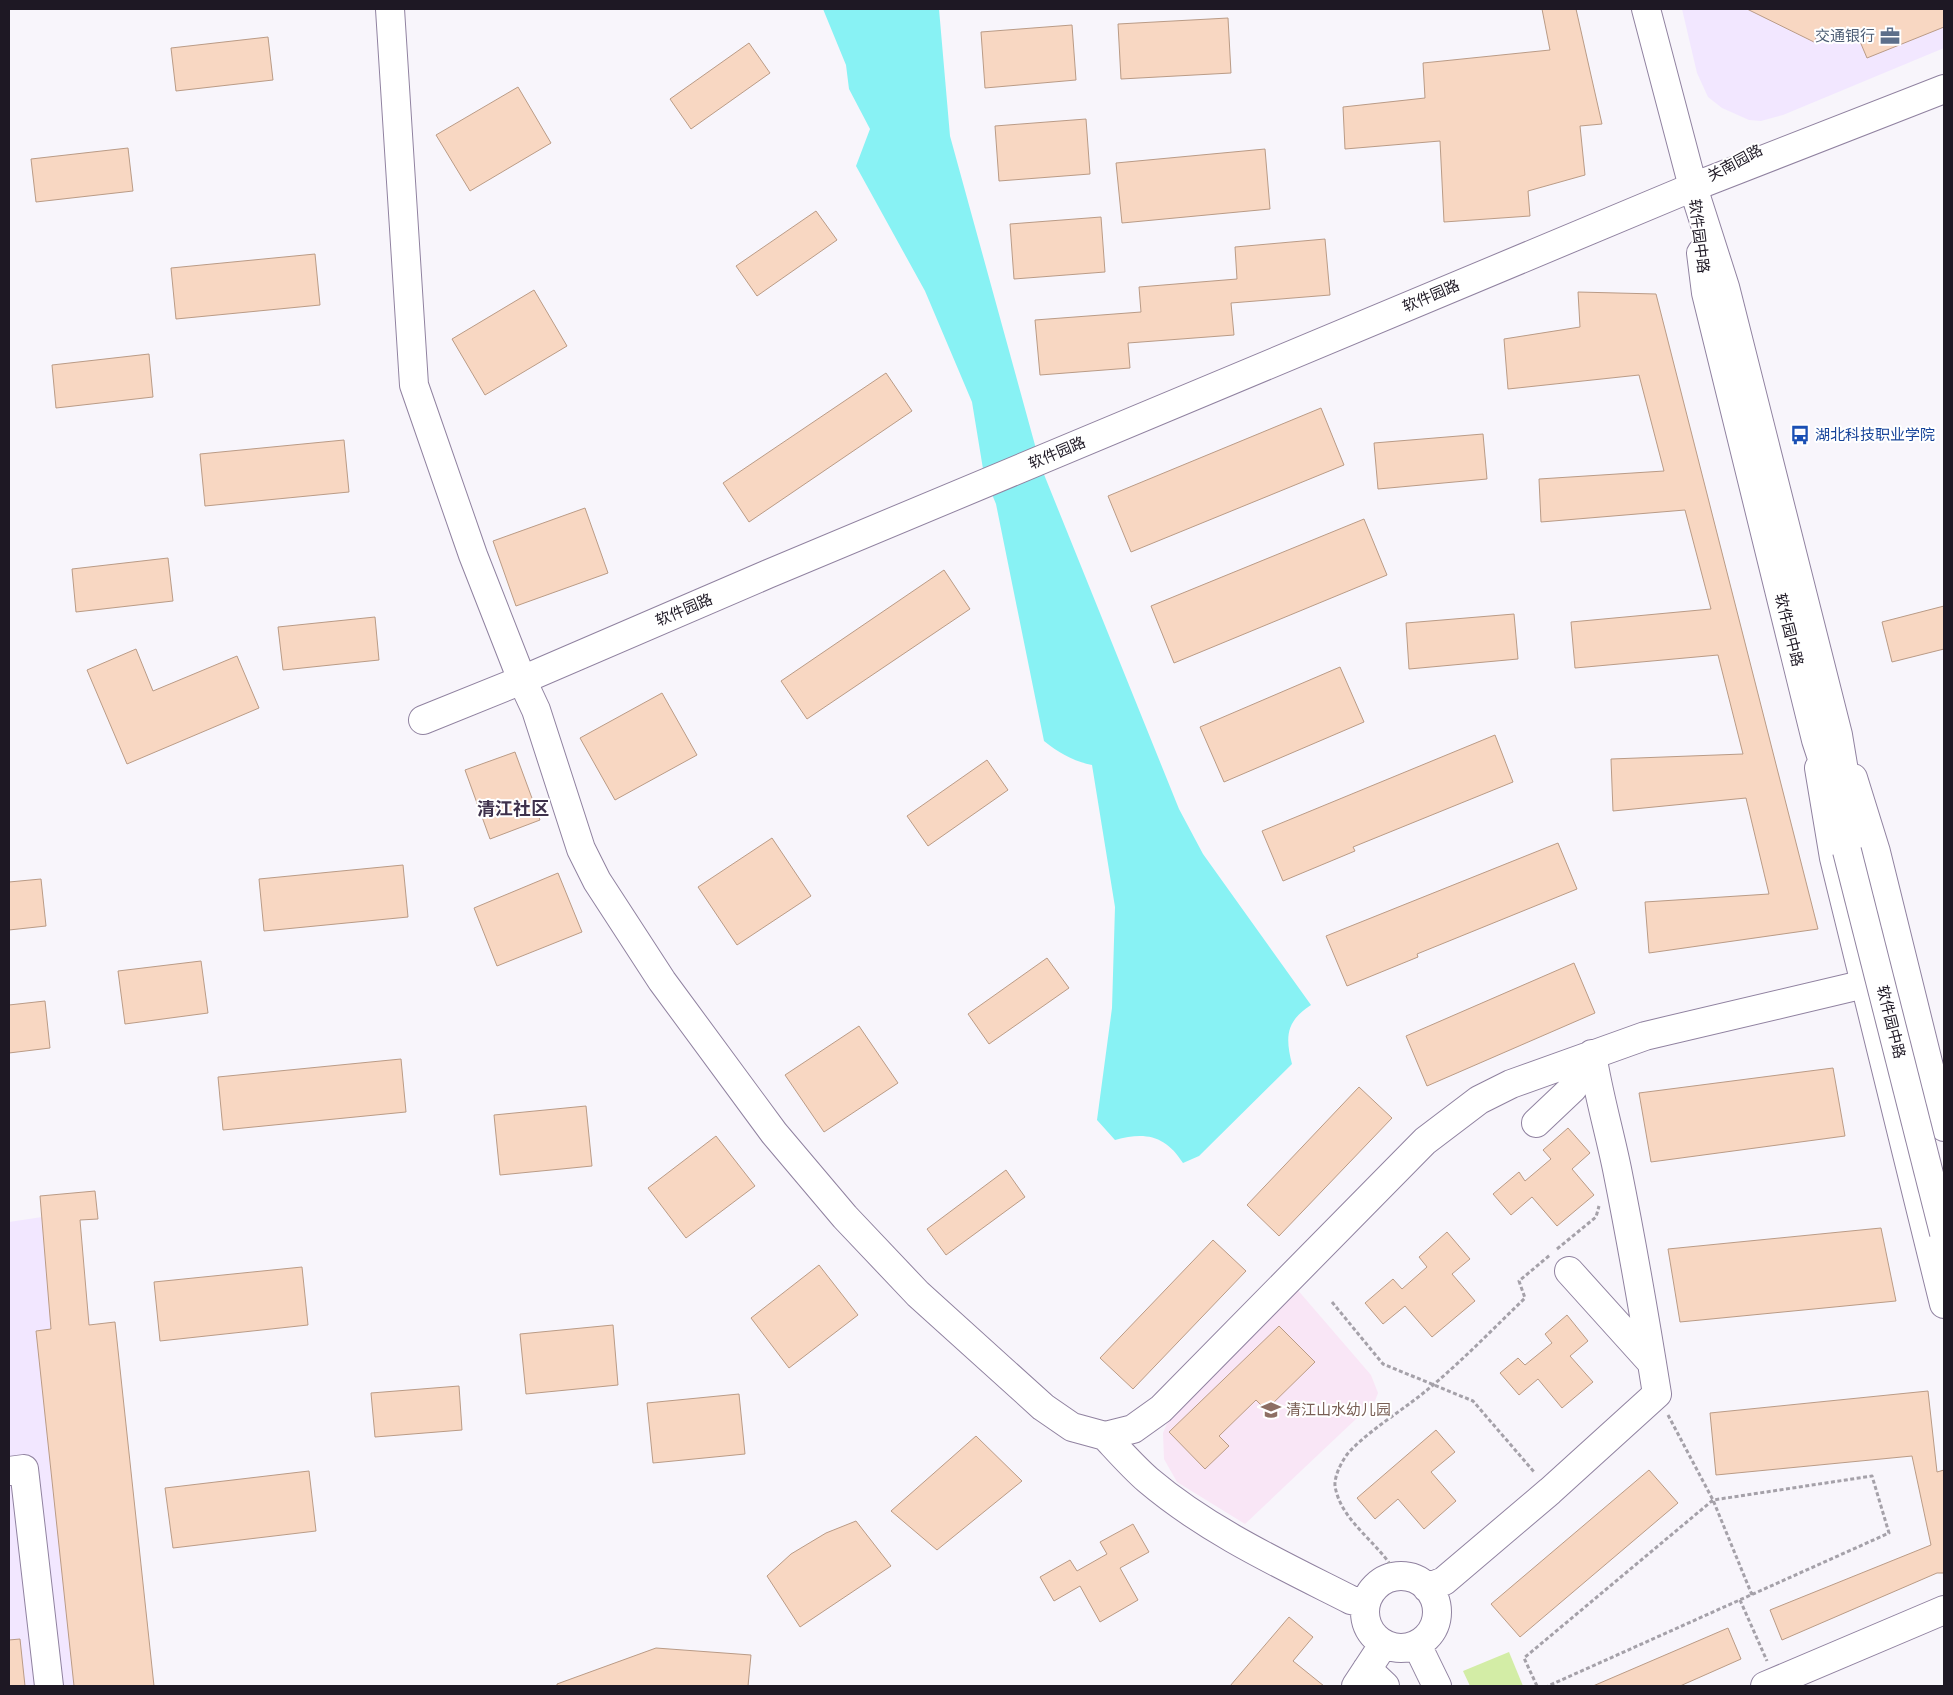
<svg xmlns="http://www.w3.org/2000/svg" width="1953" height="1695" viewBox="0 0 1953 1695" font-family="'DejaVu Sans','Noto Sans SC',sans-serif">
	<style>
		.built { fill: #f2e7ff }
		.education { fill: #f9e6f6 }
		.green { fill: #d3eda6 }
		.water { fill: #88f2f4 }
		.building { fill: #f8d7c2; stroke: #ba9b86 }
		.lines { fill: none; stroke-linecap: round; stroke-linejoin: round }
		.minor-casing { stroke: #9082a0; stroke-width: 30 }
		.major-casing { stroke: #9082a0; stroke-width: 30 }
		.path { stroke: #a5a1a9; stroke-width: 3; stroke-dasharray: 4 2.5; stroke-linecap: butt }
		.minor { stroke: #fff; stroke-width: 28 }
		.major { stroke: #fff; stroke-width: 28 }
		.major-bridge-casing { stroke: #9082a0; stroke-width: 30; stroke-linecap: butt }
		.major-bridge { stroke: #fff; stroke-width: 28 }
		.labels { text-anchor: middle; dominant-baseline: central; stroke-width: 4; stroke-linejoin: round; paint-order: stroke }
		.service-label { font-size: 15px; fill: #4e5e75; stroke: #fff; text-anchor: end }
		.street-label { font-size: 15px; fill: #1e1824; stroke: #fff }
		.transit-label { font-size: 15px; fill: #164399; stroke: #fff; text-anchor: start }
		.education-label { font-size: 15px; fill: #785e54; stroke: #fff; text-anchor: start }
		.quarter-label { font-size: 18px; font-weight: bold; fill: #3e314b; stroke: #fff }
	</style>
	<rect width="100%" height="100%" fill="#f8f5fb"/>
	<path class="built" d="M1682,9H1944V48L1783,115L1761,121L1749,120L1722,108L1708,97L1697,73Z
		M75,1212L139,1686H9V1222Z"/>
	<path class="education" d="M1296,1288L1371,1375L1378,1393L1375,1401L1245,1524L1177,1482L1164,1459L1163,1433L1169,1419Z"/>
	<path class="green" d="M1509,1652L1523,1686H1470L1463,1671Z"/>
	<path class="water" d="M823,9H939L950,136L1041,467L1179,809L1203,854L1311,1005C1286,1021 1285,1037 1292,1064L1199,1156L1183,1163C1166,1136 1146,1131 1115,1140L1097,1120L1112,1008L1115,907L1092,765C1073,761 1059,753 1044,741L996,504L984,475L972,402L925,291L856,166L870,129L849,89L846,65Z"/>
	<path class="building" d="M1542,9H1576L1602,124L1580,126L1585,175L1528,191L1530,216L1444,222L1440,141L1345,149L1343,107L1425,98L1423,63L1550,50Z
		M1747,9H1944V27L1867,58L1856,32L1838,39L1820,30L1814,42Z
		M1228,18L1231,73L1121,79L1118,24Z
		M1072,25L1076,80L985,88L981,32Z
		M268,37L273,80L176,91L171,48Z
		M749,43L770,73L691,129L670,99Z
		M518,87L551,143L470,191L436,135Z
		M1086,119L1090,174L999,181L995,126Z
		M128,148L133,191L36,202L31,159Z
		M1265,149L1270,209L1122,223L1116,163Z
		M816,211L837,240L757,296L736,266Z
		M1101,217L1105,272L1014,279L1010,224Z
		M1325,239L1330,295L1231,303L1234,335L1128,343L1130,368L1040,375L1035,320L1141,312L1139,287L1237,279L1235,247Z
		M315,254L320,305L176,319L171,268Z
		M534,290L567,346L485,395L452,339Z
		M1578,292L1656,294L1818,929L1649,953L1645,902L1769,894L1746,798L1613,811L1611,759L1743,754L1718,655L1575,668L1571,622L1711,609L1685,510L1541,522L1539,479L1664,471L1639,375L1508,389L1504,339L1580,327Z
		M149,354L153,397L56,408L52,365Z
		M886,373L912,411L749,522L723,483Z
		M1321,408L1344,465L1131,552L1108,496Z
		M1483,434L1487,479L1378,489L1374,443Z
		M344,440L349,492L205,506L200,454Z
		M585,508L608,573L516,606L493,541Z
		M1364,519L1387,575L1174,663L1151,606Z
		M168,558L173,601L76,612L72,569Z
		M944,570L970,609L807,719L781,681Z
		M1944,606V649L1892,662L1882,622Z
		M1514,614L1518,659L1409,669L1406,623Z
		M375,617L379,660L283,670L278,627Z
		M136,649L153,691L237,656L259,708L127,764L87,670Z
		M1340,667L1364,722L1224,782L1200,727Z
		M662,693L697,755L615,800L580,738Z
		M1495,735L1513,782L1353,847L1355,851L1283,881L1262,831Z
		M515,752L540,820L490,839L465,770Z
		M987,760L1008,790L928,846L907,816Z
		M772,838L811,896L737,945L698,887Z
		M1558,843L1577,889L1417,954L1418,957L1347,986L1326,936Z
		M403,865L408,917L264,931L259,879Z
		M558,873L582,932L497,966L474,908Z
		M41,879L46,926L9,930V882Z
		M1047,958L1069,988L989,1044L968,1014Z
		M201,961L208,1013L125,1024L118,971Z
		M1574,963L1595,1013L1427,1086L1406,1036Z
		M45,1001L50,1048L9,1053V1005Z
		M859,1026L898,1083L824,1132L785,1075Z
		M401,1059L406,1112L223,1130L218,1077Z
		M1833,1068L1845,1136L1651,1162L1639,1093Z
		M1359,1087L1392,1118L1279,1236L1247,1205Z
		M586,1106L592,1166L500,1175L494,1115Z
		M1568,1128L1590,1153L1572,1169L1594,1195L1557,1226L1532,1197L1511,1215L1493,1194L1519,1172L1525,1181L1551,1159L1543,1150Z
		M716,1136L755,1186L686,1238L648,1188Z
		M1006,1170L1025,1197L946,1255L927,1229Z
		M95,1191L98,1219L80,1220L89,1325L115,1322L154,1686H74L36,1331L51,1329L40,1196Z
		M1881,1228L1896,1301L1680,1322L1668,1249Z
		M1447,1232L1470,1259L1452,1274L1475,1301L1432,1337L1405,1306L1383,1324L1365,1303L1393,1279L1402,1289L1427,1267L1419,1257Z
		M1213,1240L1246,1271L1133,1389L1100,1358Z
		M819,1265L858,1315L789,1368L751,1318Z
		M302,1267L308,1325L160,1341L154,1282Z
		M1567,1315L1588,1341L1570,1356L1593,1382L1562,1408L1538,1379L1519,1395L1500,1373L1518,1358L1525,1365L1552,1343L1545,1334Z
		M613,1325L618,1385L526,1394L520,1334Z
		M1279,1326L1315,1362L1266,1410L1256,1400L1219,1436L1229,1446L1205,1469L1169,1432Z
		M459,1386L462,1430L375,1437L371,1393Z
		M1928,1391L1937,1472L1944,1470V1573H1937L1782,1640L1770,1610L1931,1545L1912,1456L1716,1475L1710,1413Z
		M739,1394L745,1454L653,1463L647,1403Z
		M1436,1430L1455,1452L1431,1472L1456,1501L1424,1529L1398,1499L1375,1519L1357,1498Z
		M976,1436L1022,1481L937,1550L891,1511Z
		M1649,1470L1678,1503L1520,1637L1491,1604Z
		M309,1471L316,1531L173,1548L165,1488Z
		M856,1521L891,1566L800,1627L767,1576L791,1554L826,1533Z
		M1133,1524L1149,1552L1120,1568L1138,1600L1100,1622L1080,1586L1054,1601L1040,1577L1070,1560L1077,1571L1107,1554L1100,1542Z
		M1289,1617L1313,1637L1293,1661L1324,1686H1230Z
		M1728,1628L1741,1659L1680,1686H1593Z
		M20,1639L25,1686H9V1640Z
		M656,1648L751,1655L748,1686H557V1684Z"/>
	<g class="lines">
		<defs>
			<path id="minor" d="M390,9L414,385L473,555L522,680L536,710L581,849L597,881L662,981L774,1133L845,1217L918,1294L1043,1407L1072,1427L1105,1436L1133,1429L1161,1409L1425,1141L1479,1100L1511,1084L1645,1036L1865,984
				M1819,768L1834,858L1944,1304
				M1853,778L1876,852L1944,1127
				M1536,1123L1573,1088L1592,1054
				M1569,1271L1652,1363
				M1105,1436C1119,1451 1133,1467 1148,1480C1208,1531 1282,1565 1351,1600L1365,1603
				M9,1471L24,1469L49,1686
				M1365 1612a36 36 0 1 1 72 0a36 36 0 1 1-72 0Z
				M1427,1588L1444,1581L1550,1491L1657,1394C1645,1319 1632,1244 1617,1169C1609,1130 1598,1093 1592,1054
				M1417,1645L1437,1686
				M1367,1669L1385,1686
				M1356,1686L1383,1645
				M1765,1686L1944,1610"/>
			<path id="major" d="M1646,9L1693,187L1725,287L1838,735L1857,849
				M1701,253L1706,293L1816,740L1835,798
				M423,720L522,680L768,574L1693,187L1944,89"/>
		</defs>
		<use href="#minor" class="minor-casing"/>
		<use href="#major" class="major-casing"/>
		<path class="path" d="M1557,1249L1596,1217L1599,1206
			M1332,1302L1383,1364L1473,1401L1535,1473
			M1668,1415L1713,1500L1752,1595
			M1397,1576C1382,1544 1341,1523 1335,1486C1334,1475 1344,1456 1352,1449C1376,1425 1408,1407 1433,1385C1465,1358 1495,1327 1525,1298L1519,1281L1550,1255
			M1740,1600L1767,1661
			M1537,1686L1524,1658L1713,1500L1872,1476L1889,1533L1548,1686"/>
		<use href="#minor" class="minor"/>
		<use href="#major" class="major"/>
		<defs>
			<path id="major-bridge" d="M1847,851L1944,1233"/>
		</defs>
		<use href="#major-bridge" class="major-bridge-casing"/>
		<use href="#major-bridge" class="major-bridge"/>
	</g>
	<defs>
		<symbol id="office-bare" viewBox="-9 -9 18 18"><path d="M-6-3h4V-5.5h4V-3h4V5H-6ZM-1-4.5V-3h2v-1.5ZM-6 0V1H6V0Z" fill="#5c6f8a" stroke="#fff" stroke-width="2.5" paint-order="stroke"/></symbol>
		<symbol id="bus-bare" viewBox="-9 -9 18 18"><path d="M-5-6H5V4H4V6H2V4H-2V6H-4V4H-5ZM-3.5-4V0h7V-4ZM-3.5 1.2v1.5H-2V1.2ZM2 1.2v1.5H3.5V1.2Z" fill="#1a4fb4" stroke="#fff" stroke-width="2.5" paint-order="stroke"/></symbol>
		<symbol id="school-bare" viewBox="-9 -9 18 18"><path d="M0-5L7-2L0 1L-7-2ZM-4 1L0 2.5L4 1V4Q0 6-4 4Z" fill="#8d6e63" stroke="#fff" stroke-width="2.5" paint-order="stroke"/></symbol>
	</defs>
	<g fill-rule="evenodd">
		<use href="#office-bare" x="1876" y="22" width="28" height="28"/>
		<use href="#bus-bare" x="1786" y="421" width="28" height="28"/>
		<use href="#school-bare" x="1257" y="1396" width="28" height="28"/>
	</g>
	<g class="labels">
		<g class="service-label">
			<text x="1875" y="36">交通银行</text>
		</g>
		<g class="street-label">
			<text transform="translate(1735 163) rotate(-28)">关南园路</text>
			<text transform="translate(1699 236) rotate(83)">软件园中路</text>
			<text transform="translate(1431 296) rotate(-23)">软件园路</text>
			<text transform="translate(1057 453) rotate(-23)">软件园路</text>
			<text transform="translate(684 610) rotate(-23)">软件园路</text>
			<text transform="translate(1789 630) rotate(76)">软件园中路</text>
			<text transform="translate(1891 1022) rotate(76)">软件园中路</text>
		</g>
		<g class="transit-label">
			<text x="1815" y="435">湖北科技职业学院</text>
		</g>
		<g class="education-label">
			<text x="1286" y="1410">清江山水幼儿园</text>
		</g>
		<g class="quarter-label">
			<text x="513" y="808">清江社区</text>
		</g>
	</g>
	<rect width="1953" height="1695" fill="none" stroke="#1e1824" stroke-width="20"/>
</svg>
